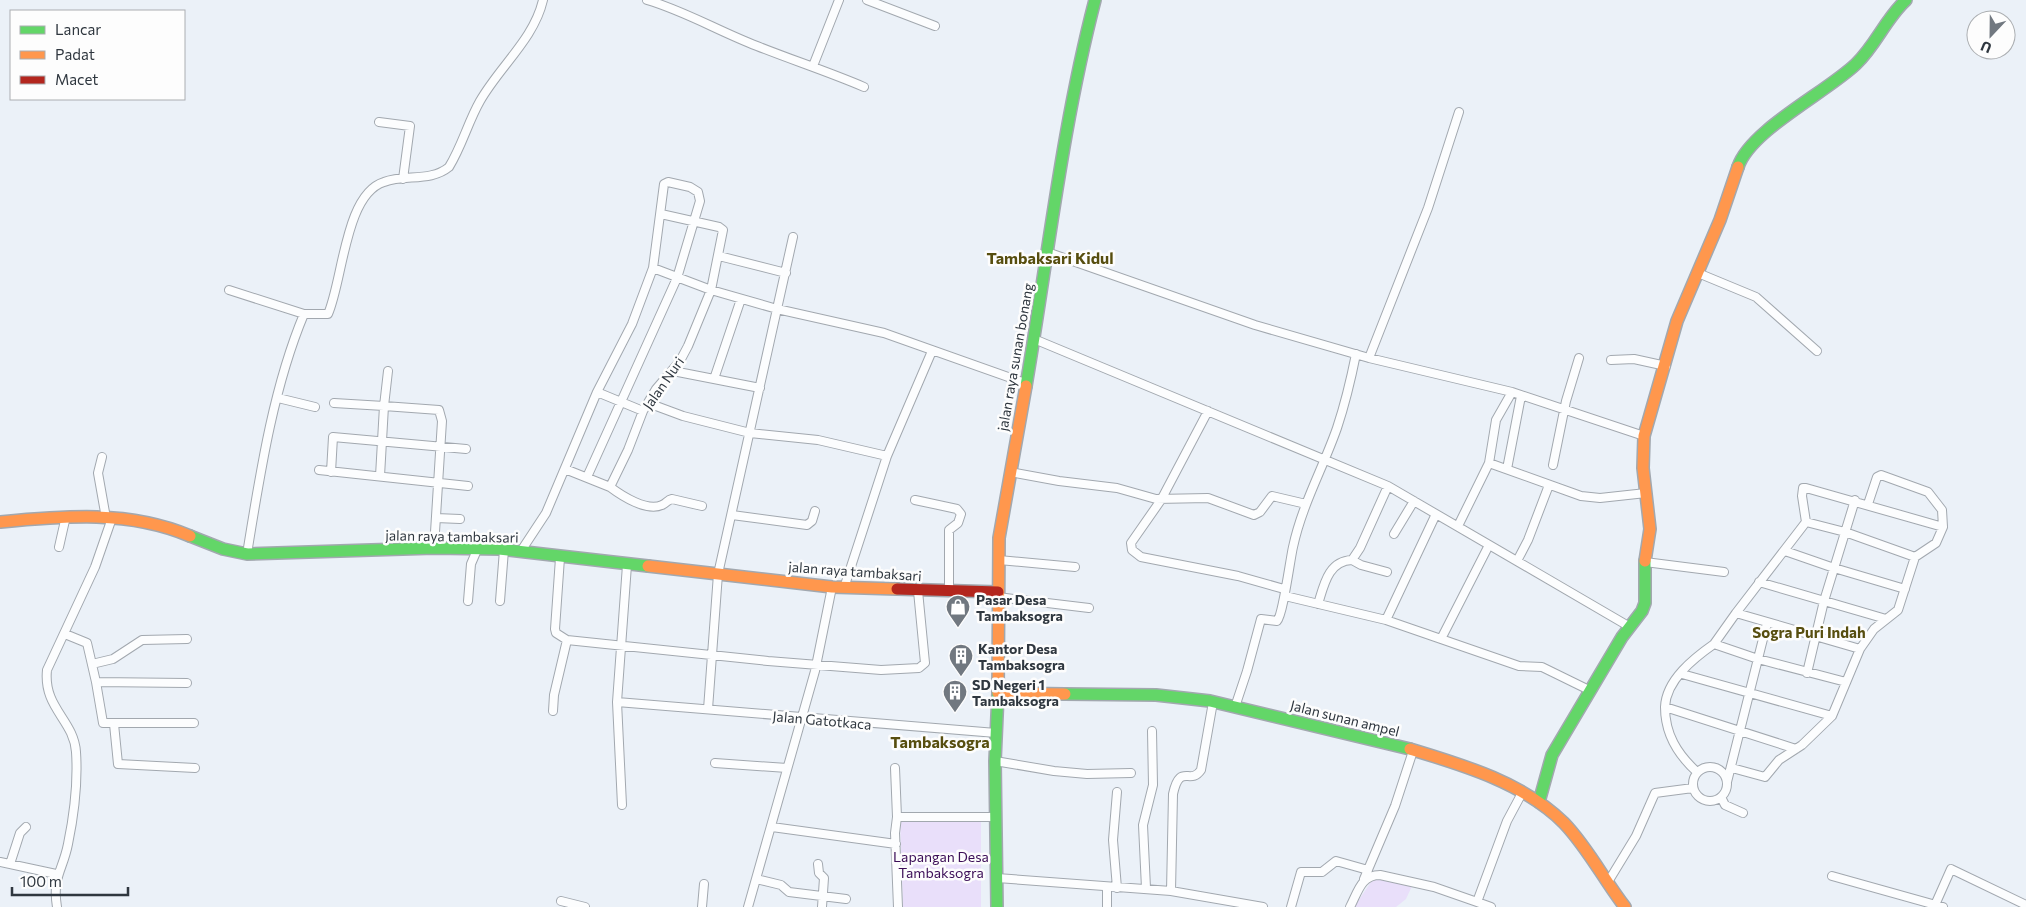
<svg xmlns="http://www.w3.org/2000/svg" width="2026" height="907" viewBox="0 0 2026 907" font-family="Commissioner,sans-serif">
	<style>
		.green { fill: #e9dffa }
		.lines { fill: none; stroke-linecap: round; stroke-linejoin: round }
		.street-casing { stroke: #a2a8af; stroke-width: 10 }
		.fast-casing { stroke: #a2a8af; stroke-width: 14 }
		.slow-casing { stroke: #a2a8af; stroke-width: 14 }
		.jam-casing { stroke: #a2a8af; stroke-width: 14 }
		.street { stroke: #fcfdfe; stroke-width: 8 }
		.fast { stroke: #63d668; stroke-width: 11 }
		.slow { stroke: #ff974d; stroke-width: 11 }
		.jam { stroke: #b3261e; stroke-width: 11 }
		.labels { text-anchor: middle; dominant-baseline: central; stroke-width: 5; stroke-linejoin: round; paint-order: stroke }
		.street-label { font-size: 14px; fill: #2f373f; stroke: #fdfdfd }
		.poi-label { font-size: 14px; font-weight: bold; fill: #2f373f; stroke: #fdfdfd; text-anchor: start }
		.park-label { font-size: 14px; fill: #3b0d57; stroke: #fdfdfd }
		.neighbourhood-label { font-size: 15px; font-weight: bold; fill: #574e0f; stroke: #fdfdfd }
		.quarter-label { font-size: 16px; font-weight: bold; fill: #574e0f; stroke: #fdfdfd }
	</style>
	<rect width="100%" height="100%" fill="#ebf1f8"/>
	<path class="green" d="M905,817L981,819V907H903L900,821Z
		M1379,877L1412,886L1406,899L1396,907H1354L1373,879Z"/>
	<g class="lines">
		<defs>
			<path id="street" d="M647,0C685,11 720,32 757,46C792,60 829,72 864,87
				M867,0L935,26
				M813,66L839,0
				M379,122L410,126L403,179
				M1047,252L1255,325L1369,358L1512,392L1644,436
				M719,256L786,273
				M653,268L711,290L777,309L884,333L1025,383
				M1698,273L1756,297L1817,351
				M229,290L304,314
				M1034,339L1388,486L1630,627
				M1369,358L1428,208L1459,112
				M1611,360L1634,359L1666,366
				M673,371L760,388
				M714,379L741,299
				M597,392L643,411
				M278,398L315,407
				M334,403L384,406L388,371
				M648,403L683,416L750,433L818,440L887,456
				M1208,411L1161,500L1131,543L1132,550L1141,557L1238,576L1284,589
				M102,457L98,473L106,518
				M1489,463L1581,496L1600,498L1646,493
				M1553,465L1566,401L1579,358
				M565,469L610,487L628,450L643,411L656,389L680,361L688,346L711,290L723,230L719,227L661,214
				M1507,469L1521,396
				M319,470L468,486
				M331,472L333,437L466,449
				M1010,472L1059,481L1117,488L1156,499L1208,498L1254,515L1260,512L1272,496L1306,504
				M380,476L384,406L439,410L442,421L434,548
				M610,487C622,496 647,512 662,505C667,503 667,500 672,499L702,506
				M915,500L957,509L961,514L958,523L949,530V591
				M732,515L807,525L812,521L815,511
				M436,518L460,519
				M1806,522L1802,496L1803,488H1806L1943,527
				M1458,526L1489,463L1496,420L1512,392
				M1394,534L1414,501
				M59,547L66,516
				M521,551L546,513L597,392L632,324L653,268L664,184L668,182L690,187L698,192L700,201L677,278L587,477
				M1785,551L1834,568L1905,589
				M247,554C260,474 273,388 304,314H328C343,280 345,194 384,182C405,174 431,182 449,167C462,146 468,122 480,101C500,66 534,39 543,0
				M999,560L1075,567
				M1352,560L1361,565L1387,572
				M1517,561L1528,540L1549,485
				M1645,562L1724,572
				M1759,582L1886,619
				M844,588L887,456L932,351
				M1285,596L1386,620L1519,666L1542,667L1589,690
				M998,597L1089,608
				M468,601L471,564L477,550
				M500,601L504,550
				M1318,604C1324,585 1328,561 1352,560L1360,548L1388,486
				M1736,613L1860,649
				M1386,620L1436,514
				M65,634L87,643L96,682L187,683
				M1441,639L1489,545
				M567,640L768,661L881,670L919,668L925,663L918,591
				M1714,644L1736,613L1806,522L1845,532L1915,557
				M92,664L113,659L142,640L187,639
				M1807,673L1824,601L1855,500
				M1682,674L1832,716
				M96,682L103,723H194
				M617,702L996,733
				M1235,707L1247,671L1261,619L1277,621C1283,615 1290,560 1293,547C1302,505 1323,468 1337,428C1345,404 1351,379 1356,354
				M1665,707C1665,734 1677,754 1697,772
				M708,709L718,574L793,237
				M553,711L554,695L567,640L556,633L555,629L560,558
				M114,724L118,764L195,768
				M1796,749L1665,707C1666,680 1694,658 1714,644L1758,659L1846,682
				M995,761L1054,771L1087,774L1131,773
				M715,763L787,768
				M1693 784a17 17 0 1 1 34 0a17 17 0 1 1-34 0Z
				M895,768L897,817
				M1732,768L1765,777L1779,760L1802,745L1832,716L1860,649L1874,629L1898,610L1915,557L1936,543L1943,527L1942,510L1928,492L1881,475L1877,477L1868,504
				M1727,782L1767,623
				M1721,797L1725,805L1743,813
				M622,805L617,702L627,565
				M772,827L896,844
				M0,862L56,874
				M10,864L20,833L26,827
				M818,864L819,873L824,878L822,907
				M1832,876L1943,907
				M997,878L1171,891L1263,907
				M756,879L781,885L789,892L846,899
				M1364,879L1395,806L1413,751
				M1608,882L1636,836L1655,793L1693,788
				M1117,888L1113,840L1117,792
				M1146,888L1143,825L1153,785L1152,731
				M1171,891L1173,794C1180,762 1190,786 1201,770L1213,702
				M561,901L585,907
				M1477,902L1491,907
				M1935,905L1951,869L2026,905
				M57,907C52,877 63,870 68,844C74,815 78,782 76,752C74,720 43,708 47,670L95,567L112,518
				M702,907L704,884
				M748,907L815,671L832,587
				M898,907L895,833L897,817H997
				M1107,907V888
				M1291,907L1301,872H1322L1336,861L1368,870
				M1350,907C1358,892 1361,875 1380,875L1434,887L1477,902L1507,821L1522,793"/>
			<path id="fast" d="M1738,167C1750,130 1827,92 1856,64C1876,45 1886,18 1906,0
				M1026,386C1048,257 1062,127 1095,0
				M190,536L223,549L247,554L434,548L499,549L648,566
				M1065,694L1156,695L1210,701L1410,749
				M1539,802L1552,755L1622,637L1642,611L1645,603V561
				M997,907L995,761L998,693"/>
			<path id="slow" d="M1026,386L999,538L998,693L1065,694
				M0,522C65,516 129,510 190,536
				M1645,561L1650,529L1643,468L1644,436L1677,321L1720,220L1738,167
				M648,566L832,587L897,589
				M1410,749C1463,765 1524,783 1564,823C1588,848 1604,880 1625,907"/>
			<path id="jam" d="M897,589L998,592"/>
		</defs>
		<use href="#street" class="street-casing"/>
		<use href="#fast" class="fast-casing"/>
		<use href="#slow" class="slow-casing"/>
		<use href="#jam" class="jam-casing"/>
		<use href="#street" class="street"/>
		<use href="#fast" class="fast"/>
		<use href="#slow" class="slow"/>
		<use href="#jam" class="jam"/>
	</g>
	<defs>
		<symbol id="shop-pin" viewBox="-11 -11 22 30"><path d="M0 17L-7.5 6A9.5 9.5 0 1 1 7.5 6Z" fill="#717880" stroke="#fdfdfd"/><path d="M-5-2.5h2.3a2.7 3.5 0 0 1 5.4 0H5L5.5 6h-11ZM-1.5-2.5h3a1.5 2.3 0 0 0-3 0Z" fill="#fff"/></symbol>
		<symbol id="building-pin" viewBox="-11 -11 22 30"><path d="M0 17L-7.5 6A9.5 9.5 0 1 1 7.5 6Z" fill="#717880" stroke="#fdfdfd"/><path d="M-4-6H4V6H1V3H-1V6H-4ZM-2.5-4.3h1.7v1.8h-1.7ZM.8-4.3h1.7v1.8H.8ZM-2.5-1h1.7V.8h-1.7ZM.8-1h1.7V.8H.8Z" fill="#fff"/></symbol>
	</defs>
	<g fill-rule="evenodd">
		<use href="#shop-pin" x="944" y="593" width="28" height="38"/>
		<use href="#building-pin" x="947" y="642" width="28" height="38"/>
		<use href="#building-pin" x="941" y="678" width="28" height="38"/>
	</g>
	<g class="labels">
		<g class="street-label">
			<text transform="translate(1015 357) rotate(-80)">jalan raya sunan bonang</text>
			<text transform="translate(663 383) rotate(-55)">Jalan Nuri</text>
			<text transform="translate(452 536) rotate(1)">jalan raya tambaksari</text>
			<text transform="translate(855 571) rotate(4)">jalan raya tambaksari</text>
			<text transform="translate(1345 718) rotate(14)">Jalan sunan ampel</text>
			<text transform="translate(822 720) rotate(5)">Jalan Gatotkaca</text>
		</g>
		<g class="poi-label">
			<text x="976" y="599">Pasar Desa<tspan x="976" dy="16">Tambaksogra</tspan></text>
			<text x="978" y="648">Kantor Desa<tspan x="978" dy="16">Tambaksogra</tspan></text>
			<text x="972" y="684">SD Negeri 1<tspan x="972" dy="16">Tambaksogra</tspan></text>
		</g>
		<g class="park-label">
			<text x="941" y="856">Lapangan Desa<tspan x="941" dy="16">Tambaksogra</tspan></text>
		</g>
		<g class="neighbourhood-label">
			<text x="1809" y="632">Sogra Puri Indah</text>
		</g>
		<g class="quarter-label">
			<text x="1050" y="257">Tambaksari Kidul</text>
			<text x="940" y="741">Tambaksogra</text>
		</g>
	</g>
	<rect x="10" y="10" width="175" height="90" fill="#fdfdfd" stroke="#abaeb1"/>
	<rect x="20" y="26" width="25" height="8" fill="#63d668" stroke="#abaeb1"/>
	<text x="55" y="35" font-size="15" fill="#2f373f">Lancar</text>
	<rect x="20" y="51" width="25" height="8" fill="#ff974d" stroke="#abaeb1"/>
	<text x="55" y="60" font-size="15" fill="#2f373f">Padat</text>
	<rect x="20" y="76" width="25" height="8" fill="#b3261e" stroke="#abaeb1"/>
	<text x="55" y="85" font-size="15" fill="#2f373f">Macet</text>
	<g transform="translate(1991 35) rotate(202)"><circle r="24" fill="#fdfdfd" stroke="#abaeb1"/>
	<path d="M0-4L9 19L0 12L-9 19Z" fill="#717880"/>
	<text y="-8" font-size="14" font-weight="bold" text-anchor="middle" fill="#2f373f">U</text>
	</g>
	<path d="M12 887v8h116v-8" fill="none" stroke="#2f373f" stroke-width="2.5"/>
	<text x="20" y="887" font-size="15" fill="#2f373f" stroke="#fdfdfd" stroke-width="4" paint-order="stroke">100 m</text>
</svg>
